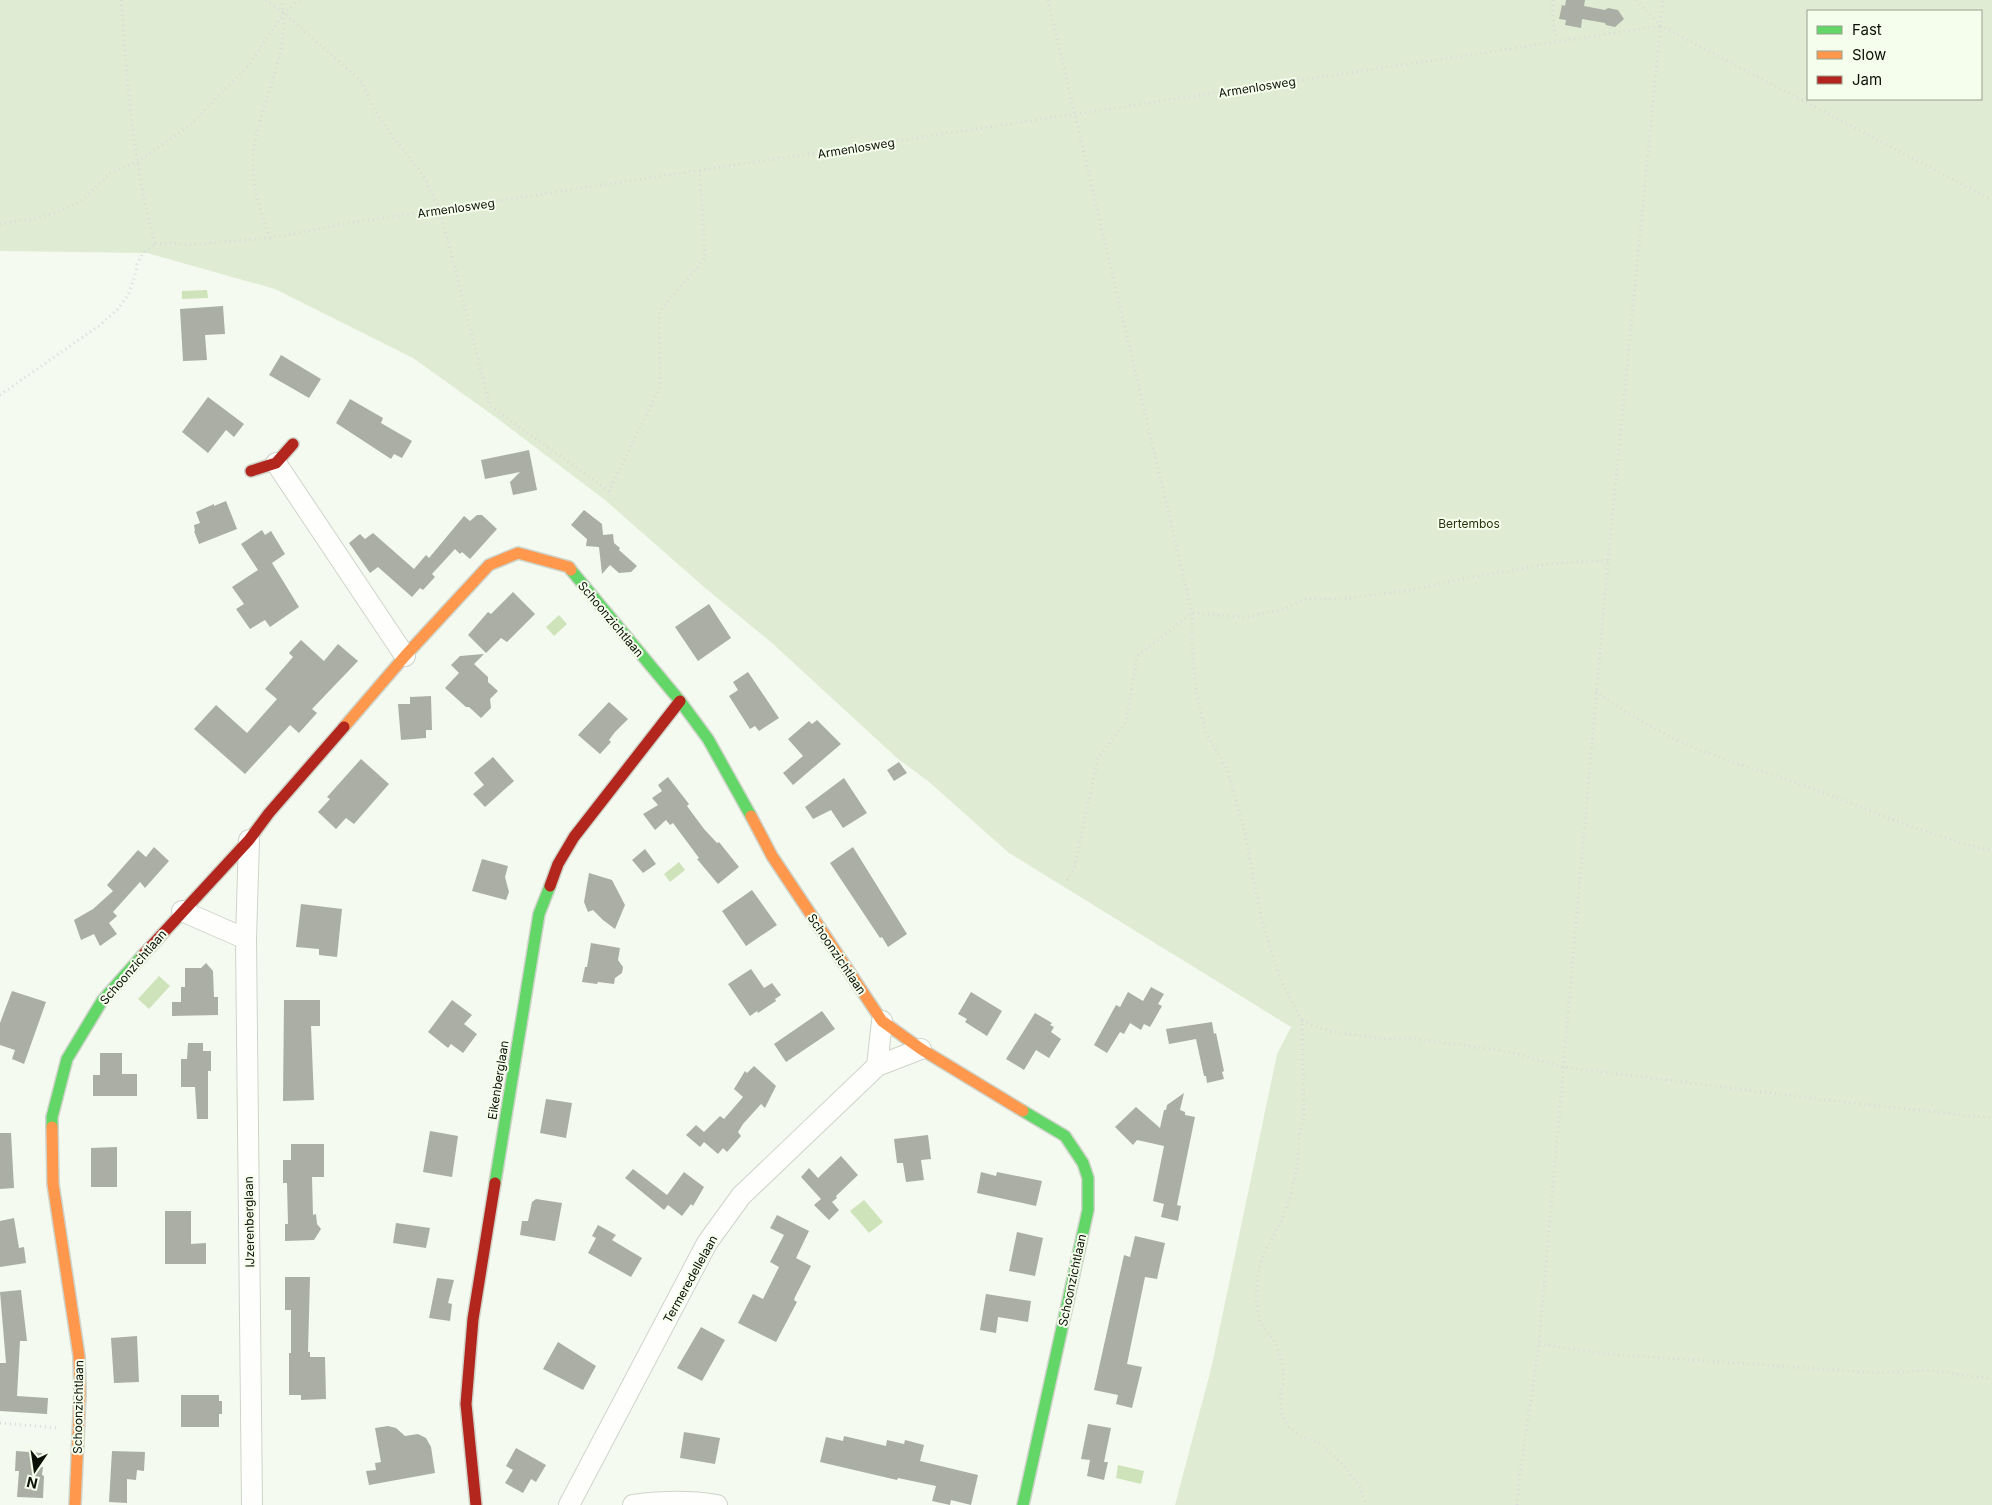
<svg xmlns="http://www.w3.org/2000/svg" width="1992" height="1505" viewBox="0 0 1992 1505" font-family="Inter,sans-serif">
	<style>
		.green { fill: #dfebd3; fill-rule: evenodd }
		.water { fill: #cee3b9 }
		.building { fill: #aaaea5 }
		.lines { fill: none; stroke-linecap: round; stroke-linejoin: round }
		.street-casing { stroke: #cfd4ca; stroke-width: 22 }
		.fast-casing { stroke: #cfd4ca; stroke-width: 14 }
		.slow-casing { stroke: #cfd4ca; stroke-width: 14 }
		.jam-casing { stroke: #cfd4ca; stroke-width: 14 }
		.path { stroke: #dadbd8; stroke-width: 3; stroke-dasharray: 1 4; stroke-linecap: butt }
		.street { stroke: #fefefd; stroke-width: 20 }
		.fast { stroke: #63d668; stroke-width: 11 }
		.slow { stroke: #ff974d; stroke-width: 11 }
		.jam { stroke: #b3261e; stroke-width: 11 }
		.labels { text-anchor: middle; dominant-baseline: central; stroke-width: 4; stroke-linejoin: round; paint-order: stroke }
		.street-label { font-size: 12px; fill: #0b1006; stroke: #f5feec }
		.park-label { font-size: 12px; fill: #25350d; stroke: #f5feec }
	</style>
	<rect width="100%" height="100%" fill="#f5faf0"/>
	<path class="green" d="M0,0H1992V1505H1175L1212,1365L1277,1054L1291,1027L1009,853L928,781L898,759L772,643L704,587L605,500L494,416L413,358L275,289L147,253L0,251ZM1808,11H1981V99H1808Z"/>
	<path class="water" d="M207,290L208,298L182,299V291Z
		M559,615L567,624L554,636L546,627Z
		M679,862L685,870L670,882L664,874Z
		M159,976L170,986L149,1009L138,999Z
		M864,1200L883,1222L869,1233L850,1211Z
		M1118,1465L1144,1471L1141,1484L1116,1478Z"/>
	<path class="building" d="M1566,0H1585L1584,6L1605,10L1608,8L1618,10L1624,19L1615,27L1606,25L1605,23L1582,19L1581,28L1565,25L1566,20L1559,19L1562,5L1565,6Z
		M223,306L225,334L205,335L207,360L183,361L180,309Z
		M281,355L321,379L309,398L269,375Z
		M208,397L244,424L234,437L226,430L208,453L182,432Z
		M350,399L383,418L381,423L412,441L402,458L394,454L391,459L336,423Z
		M529,450L537,490L513,495L510,482L520,472L485,479L481,460Z
		M226,501L237,529L199,544L194,531H195L194,525L200,523L196,512L214,504V506Z
		M584,510L602,524L603,535L613,534L614,543L620,548L619,550L637,566L631,572L619,573L610,565L602,574L599,547L586,546L587,539L571,525Z
		M477,515H482L497,529L470,559L462,552L460,554L455,549L432,574L435,577L423,590L420,588L412,597L378,567L370,573L349,543L360,534L365,539L373,533L414,569L426,555L429,558L464,516L470,521Z
		M262,530L265,535L271,531L285,554L272,563L299,607L270,627L265,620L250,629L236,609L244,604L232,587L258,570L241,544Z
		M513,592L535,614L507,642L501,638L486,653L468,635L488,612L491,614Z
		M709,604L731,638L698,661L675,627Z
		M301,640L324,661L338,644L358,661L312,709L317,713L299,733L290,725L245,774L194,729L216,705L247,733L277,699L265,689L293,657L289,653Z
		M484,654L474,664L488,677V682L498,691L490,699L491,708L481,718L469,707H466L445,688L459,673L451,665L460,656Z
		M748,672L779,718L759,731L755,726L750,729L729,696L738,690L733,682Z
		M431,696L432,730H426V738L401,740L398,704H410V697Z
		M609,702L628,719L615,732L609,740L611,742L600,754L578,735Z
		M817,720L841,744L793,785L783,773L803,756L788,739L809,721L812,724Z
		M493,757L514,781L485,807L473,794L484,785L474,773Z
		M361,759L389,784L354,824L346,818L336,829L318,812L330,799L327,797Z
		M899,762L907,773L894,781L887,770Z
		M668,777L689,804L687,806L704,829L717,843L719,842L739,867L718,884L697,859L699,858L673,823L670,825L666,820L655,830L643,814L658,805L652,798L662,791L658,785Z
		M844,778L867,813L843,828L831,810L813,819L805,807Z
		M154,847L169,861L145,888L140,882L113,912L117,916L109,923L117,934L100,946L94,934L81,940L74,920L93,909L113,891L107,885L138,850L146,857Z
		M853,847L907,934L888,947L882,937L880,938L830,863Z
		M645,849L656,864L643,873L632,860Z
		M482,859L508,866L505,877L509,892L506,900L472,891Z
		M589,873L612,880L625,905L615,929L603,920L593,910L588,912L584,902Z
		M752,890L777,925L746,946L722,911Z
		M301,904L342,909L337,957L319,955V949L296,947Z
		M591,943L620,948L618,960L623,967L622,973L615,978L614,984L598,982L597,984L582,982L585,967H587Z
		M206,963L213,971L214,997H218V1015L172,1016V1002H181V987H185V968H201Z
		M751,969L764,988L772,983L781,995L775,999L776,1001L758,1013L757,1011L750,1016L728,984Z
		M1151,987L1164,994L1158,1004L1162,1006L1150,1027L1144,1024L1141,1030L1130,1023L1124,1034L1120,1032L1107,1053L1094,1045L1116,1005L1120,1007L1128,992L1143,1001Z
		M12,991L46,1002L24,1064L12,1059L15,1050L0,1045V1023Z
		M971,992L1002,1011L987,1036L965,1022L967,1019L958,1014Z
		M284,1000H320V1026H311L314,1100L283,1101Z
		M452,1000L472,1015L464,1024L477,1034L463,1053L451,1044L448,1048L428,1032Z
		M822,1011L835,1029L786,1062L774,1044Z
		M1035,1013L1052,1023L1050,1025L1054,1027L1051,1032L1061,1039L1049,1058L1036,1050L1024,1070L1006,1059Z
		M1212,1022L1214,1034L1216,1033L1224,1071L1222,1072L1224,1079L1207,1083L1206,1076H1204L1196,1039L1169,1044L1166,1029Z
		M188,1043H203V1051H211V1071H208V1119H197L195,1087H181V1059H187Z
		M100,1053H122V1074H137V1096H93V1075H100Z
		M754,1066L776,1086L765,1108L761,1104L743,1124L738,1132L741,1136L727,1152L723,1148L718,1154L704,1142L700,1147L686,1135L696,1125L704,1132L720,1116L724,1119L743,1097L734,1089L745,1071L747,1073Z
		M1184,1093L1180,1110L1185,1112V1115L1195,1117L1177,1205L1181,1206L1178,1221L1161,1217L1164,1204L1153,1201L1164,1146L1137,1140L1133,1145L1115,1127L1136,1107L1160,1128L1164,1110H1166L1167,1105Z
		M546,1099L572,1103L566,1138L540,1133Z
		M430,1131L458,1136L452,1177L423,1172Z
		M0,1133H11L14,1188L0,1189Z
		M928,1135L931,1159L921,1160L924,1180L906,1182L903,1163H897L894,1139Z
		M291,1144H324V1177H312L313,1215L316,1214L317,1224L321,1229L314,1240L285,1241V1224H288L287,1183H283V1160H291Z
		M117,1147V1187H91V1148Z
		M841,1156L858,1175L836,1196L837,1198L832,1202L839,1210L829,1220L814,1205L821,1199L801,1177L809,1168L818,1178Z
		M633,1169L667,1195L684,1172L704,1187L693,1206L691,1204L682,1216L668,1205L664,1210L625,1178Z
		M981,1172L996,1176L997,1172L1042,1181L1036,1206L977,1193Z
		M536,1199L562,1203L555,1241L520,1235L522,1221H528L532,1202Z
		M165,1211H191V1244L206,1243V1264H165Z
		M777,1215L809,1231L796,1258L811,1266L795,1297L794,1300L797,1302L776,1342L738,1323L753,1294L763,1299L779,1267L770,1262L784,1235L770,1228Z
		M14,1218L19,1248L24,1247L26,1263L0,1267V1221Z
		M396,1223L430,1228L426,1248L393,1243Z
		M598,1225L616,1235L612,1240L642,1258L631,1277L588,1253L596,1238L592,1236Z
		M1017,1232L1043,1238L1035,1276L1009,1271Z
		M1135,1236L1165,1243L1157,1279L1145,1277L1127,1364L1142,1367L1132,1408L1116,1404L1118,1395L1094,1390L1124,1255L1130,1257Z
		M285,1277H310L308,1352H310V1357H325L326,1399L301,1400V1395H289V1353H291V1310H285Z
		M437,1278L454,1280L448,1303L452,1304L450,1321L429,1318Z
		M21,1290L27,1341H20L17,1396L48,1398L47,1414L0,1411V1363H6L0,1292Z
		M986,1294L1031,1301L1028,1322L998,1317L996,1333L980,1330Z
		M701,1327L725,1340L702,1381L677,1368Z
		M137,1336L139,1382L114,1383L111,1338Z
		M558,1342L596,1366L583,1390L543,1369Z
		M181,1395H219V1401H222V1414H219V1427H181Z
		M1088,1424L1111,1428L1104,1462H1108L1104,1480L1087,1476L1090,1460L1081,1459Z
		M388,1426L396,1428L405,1436L418,1434L426,1438L431,1447L435,1473L369,1485L366,1471L376,1470L375,1463L381,1462L375,1428Z
		M684,1432L720,1438L715,1464L680,1458Z
		M844,1436L886,1446L887,1440L904,1444L905,1440L924,1445L920,1461L978,1475L971,1505L951,1500L950,1505L932,1501L936,1486L898,1478L897,1480L820,1462L826,1437L843,1441Z
		M516,1448L546,1465L536,1482L531,1479L523,1493L505,1483L513,1470L506,1466Z
		M16,1451L42,1453L41,1467H43L42,1475L44,1476L43,1498L17,1497L19,1471H15Z
		M112,1451L145,1452L144,1471L137,1470L136,1480L127,1479V1503L109,1502Z"/>
	<g class="lines">
		<defs>
			<path id="street" d="M276,463L405,656
				M182,911L246,939L249,840
				M246,939L252,1505
				M877,1066L882,1021
				M569,1505L707,1243L741,1196L877,1066L921,1049
				M633,1505C662,1501 688,1500 717,1505"/>
			<path id="fast" d="M571,570L680,701L708,739L751,816
				M1023,1111L1065,1136L1083,1163L1088,1178V1210L1023,1505
				M52,1127V1117L67,1059L102,1001L142,956
				M495,1183L539,914L550,886"/>
			<path id="slow" d="M344,727L405,656L489,565L518,553L569,567L571,570
				M751,816L772,856L882,1021L921,1049L1023,1111
				M52,1127L53,1184L79,1356L80,1393L75,1505"/>
			<path id="jam" d="M251,471L276,463L293,444
				M550,886L558,864L574,837L680,701
				M142,956L249,840L269,813L344,727
				M476,1505L466,1404L473,1319L495,1183"/>
		</defs>
		<use href="#street" class="street-casing"/>
		<use href="#fast" class="fast-casing"/>
		<use href="#slow" class="slow-casing"/>
		<use href="#jam" class="jam-casing"/>
		<path class="path" d="M121,0C127,81 133,165 155,244
			M266,0L284,13L362,82L375,111L395,140L423,175L440,210L490,406L609,491L660,387L659,312L705,258L700,172
			M1048,0L1192,613V647L1196,690L1205,731L1228,771L1245,834L1262,922L1282,983L1302,1021L1304,1117L1299,1137L1298,1161L1291,1194L1281,1222L1264,1253L1258,1273L1256,1297L1260,1323L1275,1342L1282,1363L1284,1377L1281,1393V1413L1289,1427L1300,1436L1321,1444L1344,1466L1359,1485L1367,1505
			M1553,0V23L1557,40
			M1636,0L1661,26L1992,200
			M0,224L39,218L62,210L83,200L110,173L138,162L191,124L248,66L284,13L299,0
			M270,238C259,209 250,181 254,149C260,103 293,46 281,0
			M155,244L171,243L184,245L270,238L349,223L1661,26
			M0,395L100,325L118,309L128,295L135,276L137,264L143,253L155,244
			M1596,691C1632,718 1673,741 1716,756C1748,768 1781,777 1813,789C1872,811 1930,836 1992,851
			M1067,880L1074,869L1098,758L1126,722L1137,656L1192,613L1246,617L1281,610L1305,599H1343L1406,591L1472,577L1555,563L1608,561
			M1302,1021L1329,1031L1383,1039L1408,1038L1506,1051L1563,1067L1852,1103L1992,1118
			M1539,1344L1607,1354L1879,1373L1926,1370L1992,1379
			M0,1423L59,1428
			M1517,1505L1520,1474L1539,1344L1608,561L1663,0"/>
		<use href="#street" class="street"/>
		<use href="#fast" class="fast"/>
		<use href="#slow" class="slow"/>
		<use href="#jam" class="jam"/>
	</g>
	<g class="labels">
		<g class="street-label">
			<text transform="translate(1257 87) rotate(-9)">Armenlosweg</text>
			<text transform="translate(856 148) rotate(-9)">Armenlosweg</text>
			<text transform="translate(456 208) rotate(-8)">Armenlosweg</text>
			<text transform="translate(611 619) rotate(50)">Schoonzichtlaan</text>
			<text transform="translate(837 954) rotate(56)">Schoonzichtlaan</text>
			<text transform="translate(133 967) rotate(-49)">Schoonzichtlaan</text>
			<text transform="translate(498 1080) rotate(-81)">Eikenberglaan</text>
			<text transform="translate(249 1222) rotate(-91)">IJzerenberglaan</text>
			<text transform="translate(690 1279) rotate(-61)">Termeredellelaan</text>
			<text transform="translate(1072 1280) rotate(-78)">Schoonzichtlaan</text>
			<text transform="translate(78 1407) rotate(-89)">Schoonzichtlaan</text>
		</g>
		<g class="park-label">
			<text x="1469" y="523">Bertembos</text>
		</g>
	</g>
	<rect x="1807" y="10" width="175" height="90" fill="#f5feec" stroke="#979f90"/>
	<rect x="1817" y="26" width="25" height="8" fill="#63d668" stroke="#979f90"/>
	<text x="1852" y="35" font-size="15" fill="#0b1006">Fast</text>
	<rect x="1817" y="51" width="25" height="8" fill="#ff974d" stroke="#979f90"/>
	<text x="1852" y="60" font-size="15" fill="#0b1006">Slow</text>
	<rect x="1817" y="76" width="25" height="8" fill="#b3261e" stroke="#979f90"/>
	<text x="1852" y="85" font-size="15" fill="#0b1006">Jam</text>
	<g transform="translate(35 1470) rotate(193)" stroke="#f5feec" stroke-width="4" paint-order="stroke">
	<path d="M0-4L9 19L0 12L-9 19Z" fill="#0b1006"/>
	<text y="-8" font-size="14" font-weight="bold" text-anchor="middle" fill="#0b1006">N</text>
	</g>
</svg>
